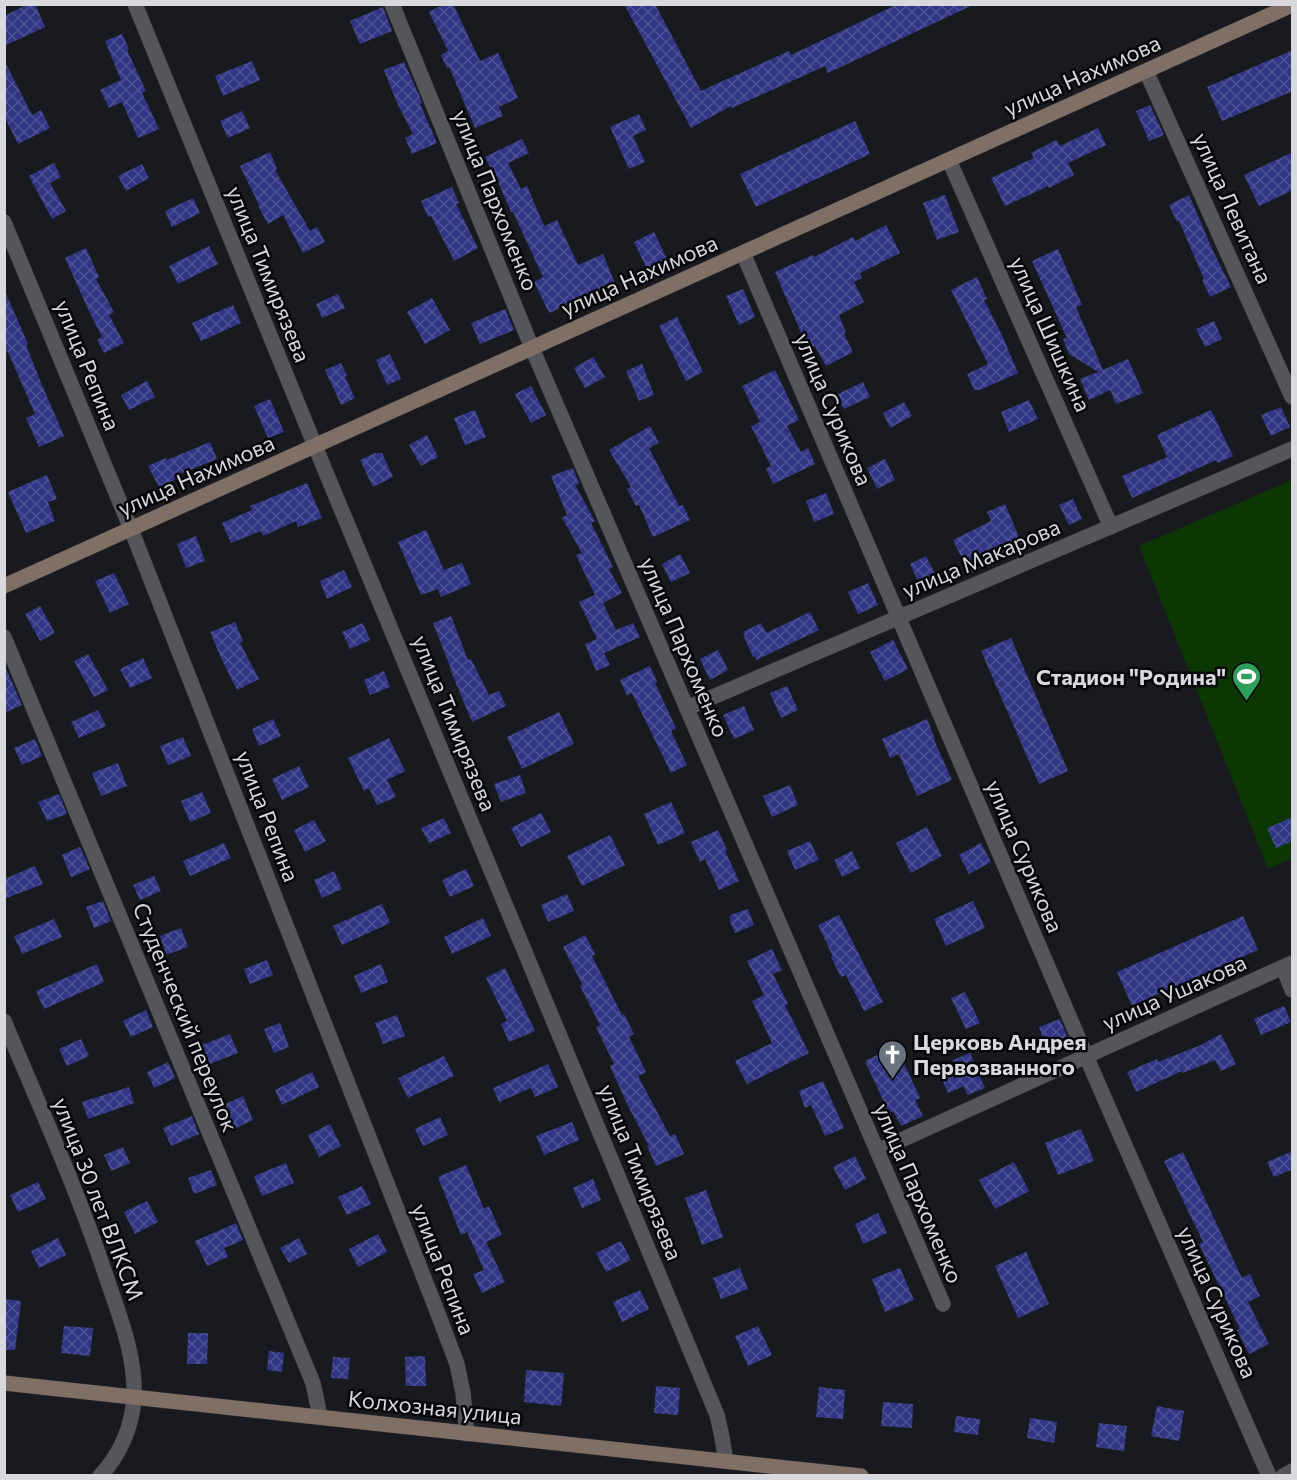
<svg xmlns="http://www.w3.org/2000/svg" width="1297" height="1480" viewBox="0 0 1297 1480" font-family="Commissioner,sans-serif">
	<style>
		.park { fill: #0c3604 }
		.building { fill: url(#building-cross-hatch) }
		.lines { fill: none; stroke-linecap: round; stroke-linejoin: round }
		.street-casing { stroke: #333438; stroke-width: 16 }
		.secondary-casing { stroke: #333438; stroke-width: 16 }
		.street { stroke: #55565b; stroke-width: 15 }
		.secondary { stroke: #7f6f64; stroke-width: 15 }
		.labels { text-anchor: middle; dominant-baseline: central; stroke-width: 5; stroke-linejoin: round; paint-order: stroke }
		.street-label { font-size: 22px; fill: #d8d9dd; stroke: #050607 }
		.poi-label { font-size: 22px; font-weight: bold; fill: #d8d9dd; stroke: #050607; text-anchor: end }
	</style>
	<defs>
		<pattern id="building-cross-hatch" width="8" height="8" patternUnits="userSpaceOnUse" patternTransform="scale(1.5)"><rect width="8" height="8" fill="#303683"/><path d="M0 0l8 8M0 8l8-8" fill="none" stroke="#4d5294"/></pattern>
	</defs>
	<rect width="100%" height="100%" fill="#191a1f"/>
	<path class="park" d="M1292,480V858L1268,869L1139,546Z"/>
	<path class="building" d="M28,4H35L45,27L4,46V16Z
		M445,4H453L480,61L498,53L518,98L499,107L503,116L475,128L449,67L447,68L441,55L448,51L429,12Z
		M624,4H655L701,91L789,51L791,55L898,4H975L828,73L825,66L732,108L731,106L691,128Z
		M383,7L392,31L360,44L350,21Z
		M122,34L129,49L127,50L146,91L142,93L159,129L138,138L122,102L109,108L100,90L121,80L105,41Z
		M1293,50V91L1222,121L1207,87Z
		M4,60L32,115L41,110L50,128L18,144L4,116Z
		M252,61L260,80L223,96L215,76Z
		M404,62L419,95L422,103L420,104L437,143L412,154L405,138L413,134L397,103L384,70Z
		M1150,105L1164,135L1149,141L1136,111Z
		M242,111L250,128L228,138L220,121Z
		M639,114L646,130L633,136L645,162L629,169L610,127Z
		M855,121L870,154L756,207L740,174Z
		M1098,128L1106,145L1068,163L1074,175L1049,188L1048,186L1005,206L991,178L1034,158L1031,153L1056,140L1060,146Z
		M522,139L529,153L508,163L521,189L527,186L544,226L557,220L578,265L603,254L615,283L549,313L534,282L543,277L513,212H511L499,184L485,157Z
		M270,152L277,169L275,170L310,231L317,227L325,242L303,253L283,215L268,224L258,206L259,205L240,166Z
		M1293,152V190L1259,206L1244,175Z
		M54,163L61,177L50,183L66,211L52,219L29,176Z
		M142,164L149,178L126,191L118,176Z
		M452,187L459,203L456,204L478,248L454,261L431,216L428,217L421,201Z
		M945,195L959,232L937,240L923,203Z
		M1189,195L1213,251L1231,287L1210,297L1202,280L1204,279L1179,221L1177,222L1169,205Z
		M193,198L200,213L172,227L165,211Z
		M886,225L900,253L860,273L862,278L854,282L864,302L839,315L846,333L844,334L853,352L826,366L815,346L808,349L775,272L813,255L814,257L853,237L855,241Z
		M654,232L667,259L647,269L634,242Z
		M209,246L218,264L178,284L169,266Z
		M86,248L99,277L96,279L114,312L109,315L124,343L104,353L97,340L102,337L87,307L65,258Z
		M1058,249L1082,305L1076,307L1103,370L1128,359L1143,393L1116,404L1110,390L1089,400L1080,379L1098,372L1069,354L1063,339L1067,338L1032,261Z
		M977,277L987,299L984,300L1002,335L1018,373L980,390H974L967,374L988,364L951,290Z
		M4,289L28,344L26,345L42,385L64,436L39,447L26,418L35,414L8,352L4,353Z
		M743,289L755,317L739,325L726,296Z
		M338,294L345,308L322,318L316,304Z
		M432,298L450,330L425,344L407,312Z
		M233,305L241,323L201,341L192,323Z
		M505,309L514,330L480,344L471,323Z
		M677,317L703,372L686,381L659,326Z
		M1214,321L1222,339L1205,347L1196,329Z
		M390,354L401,379L387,385L376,360Z
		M593,357L605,377L585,388L574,368Z
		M341,363L347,376L345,377L355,398L341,405L325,370Z
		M642,364L654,395L639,401L626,371Z
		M775,370L799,420L787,426L801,452L808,448L815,464L773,484L766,469L771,466L751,426L760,422L742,386Z
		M147,381L155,397L129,410L121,395Z
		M863,382L870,397L844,409L836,395Z
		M531,386L546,415L531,423L515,394Z
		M270,399L284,432L268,438L254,406Z
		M1029,400L1038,419L1009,432L1001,412Z
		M904,402L912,416L890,428L883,413Z
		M1281,407L1290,427L1271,436L1261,415Z
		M475,410L486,437L465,445L454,418Z
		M1211,410L1233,456L1218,463L1216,460L1132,498L1122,476L1167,457L1157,435Z
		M650,426L659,443L649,448L679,506L683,505L690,520L653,537L639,505L636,506L627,489L631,487L609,450Z
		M427,435L438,457L421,466L409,445Z
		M210,442L217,459L175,476L177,479L159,487L148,466L166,458L167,460Z
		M375,453H382L393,477L373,487L360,460Z
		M885,459L895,480L877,489L867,468Z
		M573,468L579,484L575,485L595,521L591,523L613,567L609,569L622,593L603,603L616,630L633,623L640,637L604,653L610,665L596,671L585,644L597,639L579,602L595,595L576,555L582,553L562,518L567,515L551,476Z
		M47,475L57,499L48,502L55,521L26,533L8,492Z
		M307,483L322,518L298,527L296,521L263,536L261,531L231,543L222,523L252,510L250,506Z
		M826,493L834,514L814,522L806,501Z
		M1073,499L1082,519L1069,525L1059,505Z
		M1005,504L1022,544L985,560L987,564L969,573L953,540L991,521L987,512Z
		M426,530L444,570L462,563L471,584L441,597L438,589L421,595L398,542Z
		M196,536L205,561L186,568L177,544Z
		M680,554L690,573L671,582L662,564Z
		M926,556L938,579L921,588L910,564Z
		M344,570L352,587L327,599L320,581Z
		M114,573L129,604L110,613L95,581Z
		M868,583L878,605L858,614L848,592Z
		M40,606L55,633L40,641L25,614Z
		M810,612L819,630L756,660L755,656L753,657L744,637L745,636L743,632L761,623L766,633Z
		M451,616L468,660L471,659L489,695L499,691L506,706L472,722L450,669H451L433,623Z
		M235,622L243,641L240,643L259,679L237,690L222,660L210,632Z
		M363,623L370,640L350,649L342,632Z
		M1011,638L1068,771L1039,784L981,651Z
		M893,640L908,669L885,681L870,652Z
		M718,650L728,670L710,680L700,659Z
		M88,654L108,690L94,697L74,661Z
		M143,658L152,678L130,688L120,669Z
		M4,664L22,705L4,713Z
		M650,666L657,682L655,683L676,728L671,731L687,765L671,773L632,693L627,696L620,680Z
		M384,671L390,687L370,695L364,680Z
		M787,686L798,710L781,718L770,693Z
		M744,706L754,730L734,739L723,715Z
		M98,710L106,726L79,738L71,722Z
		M559,712L574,744L522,769L507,737Z
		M273,719L281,736L259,746L252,729Z
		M927,719L935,739L934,740L952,780L917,796L899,754L890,758L882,739Z
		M183,737L191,756L168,765L160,746Z
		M389,738L405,771L387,780L396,797L377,805L369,788L364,791L348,758Z
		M35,739L42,756L22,765L14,748Z
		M118,763L127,786L101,796L92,773Z
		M299,766L309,787L282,800L272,779Z
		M520,775L526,793L501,802L494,784Z
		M790,785L798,805L772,817L763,796Z
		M202,792L211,813L190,822L181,801Z
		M59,794L67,814L47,821L38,802Z
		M671,802L685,833L658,845L644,814Z
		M541,813L551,832L521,847L511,828Z
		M1293,817V841L1276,848L1267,828Z
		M444,818L451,833L429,843L421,828Z
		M314,820L326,841L305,852L294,830Z
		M927,827L942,856L911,873L896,843Z
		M718,830L727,850L725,851L739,881L719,890L705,859L700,862L691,842Z
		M610,835L625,865L582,886L567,856Z
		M810,841L819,860L795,870L787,851Z
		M224,843L231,858L190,876L183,861Z
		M981,843L991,862L969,874L959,855Z
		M80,847L90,869L71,877L62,855Z
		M852,851L860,868L842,877L834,860Z
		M35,866L43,884L4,899V879Z
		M466,869L474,886L450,897L442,880Z
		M334,871L342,889L322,898L314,880Z
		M154,876L161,891L140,900L133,885Z
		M567,894L574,911L548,922L541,905Z
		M103,901L111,921L94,928L86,907Z
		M973,901L985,928L946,946L934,919Z
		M382,904L390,923L342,945L333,926Z
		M748,909L754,925L735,933L730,921V915Z
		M839,915L883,1002L864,1011L846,975L841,977L831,957H833L818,925Z
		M1243,916L1258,950L1132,1006L1117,972Z
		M483,918L491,936L452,954L444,937Z
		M54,919L62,937L22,954L14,936Z
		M181,928L188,947L166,955L160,936Z
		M585,935L595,954L592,956L622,1015L624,1014L634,1034L629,1037L646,1072L638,1076L670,1136L675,1134L684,1154L656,1166L647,1146H649L627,1104L610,1066L614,1064L596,1027L600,1025L580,986L582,984L563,947Z
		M772,949L782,970L773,974L788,1004L785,1005L809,1053L747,1084L735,1061L772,1043L752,1001L764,995L747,961Z
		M267,960L273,975L250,984L244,969Z
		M97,964L104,982L44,1009L36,991Z
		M381,964L388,982L361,993L354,976Z
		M505,968L535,1031L509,1042L501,1024L507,1021L486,978Z
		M965,992L980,1023L966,1029L951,998Z
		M1284,1006L1291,1022L1261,1035L1254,1019Z
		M146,1010L153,1027L131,1037L123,1021Z
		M397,1015L405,1036L383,1044L375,1023Z
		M1060,1019L1068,1039L1046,1047L1039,1027Z
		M280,1023L289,1047L274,1053L264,1029Z
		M230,1034L238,1053L210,1064L202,1045Z
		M1221,1034L1236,1064L1221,1071L1215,1060L1183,1073L1182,1071L1136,1092L1127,1072L1157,1059L1158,1062L1201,1045Z
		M81,1039L89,1056L67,1066L59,1049Z
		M896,1046L920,1098L915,1100L923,1116L901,1126L893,1111L889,1113L865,1061Z
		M970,1053L985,1088L967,1095L964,1086L948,1093L939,1073L956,1066L953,1060Z
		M444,1056L454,1076L408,1098L398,1078Z
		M168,1062L175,1078L154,1088L147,1072Z
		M548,1064L558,1087L535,1097L531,1088L499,1102L493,1088Z
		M312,1072L319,1087L282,1105L275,1090Z
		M823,1081L844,1128L825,1136L811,1105L805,1108L799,1091Z
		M129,1087L134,1103L88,1119L82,1102Z
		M243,1096L253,1120L234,1129L223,1105Z
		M192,1116L199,1134L171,1146L163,1128Z
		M440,1117L448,1135L423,1146L415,1129Z
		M572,1122L579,1140L544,1155L536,1136Z
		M330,1124L341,1146L319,1157L308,1135Z
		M1081,1129L1094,1161L1058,1175L1045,1143Z
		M123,1147L130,1163L111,1171L104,1155Z
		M1293,1151V1169L1274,1177L1267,1162Z
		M1183,1152L1242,1278L1250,1274L1260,1296L1248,1302L1269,1344L1249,1354L1237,1330L1240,1329L1199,1244L1203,1242L1164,1161Z
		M855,1156L866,1179L845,1190L833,1167Z
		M1014,1162L1029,1191L995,1209L979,1180Z
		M286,1163L294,1183L262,1196L254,1176Z
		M466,1165L484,1209L489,1206L502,1235L486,1242L505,1282L482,1293L473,1274L484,1270L467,1232L461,1235L438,1177Z
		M211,1170L217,1185L194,1194L188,1178Z
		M593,1179L601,1200L582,1208L573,1188Z
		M38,1182L46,1199L18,1212L10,1195Z
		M362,1186L371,1204L347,1215L338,1197Z
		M706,1190L723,1237L702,1245L685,1198Z
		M147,1201L158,1222L135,1234L124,1212Z
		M878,1213L887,1233L863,1244L855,1224Z
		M236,1223L243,1240L224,1248L228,1257L207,1266L195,1241Z
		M378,1234L387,1252L358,1267L349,1249Z
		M58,1238L66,1255L39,1268L31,1251Z
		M299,1238L307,1254L289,1263L280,1248Z
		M621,1241L631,1260L606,1272L596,1253Z
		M1026,1252L1049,1304L1018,1318L995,1266Z
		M740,1268L748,1289L721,1299L713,1278Z
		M900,1268L914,1300L885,1312L872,1279Z
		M640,1290L649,1309L622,1322L613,1302Z
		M4,1299L21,1301L15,1350H4Z
		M64,1326L93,1328L90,1356L61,1353Z
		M758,1326L772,1355L748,1366L735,1336Z
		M188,1333H208L207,1364H187Z
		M269,1351L284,1353L282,1372L267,1370Z
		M425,1356L426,1386H406L405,1357Z
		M333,1357L350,1358L348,1379L331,1378Z
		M526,1370L564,1373L561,1406L524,1402Z
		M656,1386L680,1388L678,1415L654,1413Z
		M819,1387L845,1390L843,1419L816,1417Z
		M883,1402L913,1404L912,1428L881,1426Z
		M1157,1406L1184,1411L1179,1441L1151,1436Z
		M956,1416L980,1419L978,1435L954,1432Z
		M1030,1418L1057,1422L1054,1443L1027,1438Z
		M1099,1423L1127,1426L1124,1451L1096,1447Z"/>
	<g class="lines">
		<defs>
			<path id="street" d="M135,4L315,446L717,1415L721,1432L726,1461
				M392,4L532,348L943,1304
				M1146,71L1292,397
				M949,160L1111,527
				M4,222L131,529L435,1306L457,1364L463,1393L467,1434
				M743,253L1086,1056L1269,1476
				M4,637L313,1383L320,1416
				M687,708L1292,449
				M1283,967L1292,990
				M4,1021C40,1107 78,1191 107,1279C120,1317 136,1357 134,1398C132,1427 120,1455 100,1476
				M877,1151L1292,963
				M1283,1476L1292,1471"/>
			<path id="secondary" d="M4,586L1292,5
				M4,1383L861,1476"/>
		</defs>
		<use href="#street" class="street-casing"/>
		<use href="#secondary" class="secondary-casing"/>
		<use href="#street" class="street"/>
		<use href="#secondary" class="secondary"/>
	</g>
	<defs>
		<symbol id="stadium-pin" viewBox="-11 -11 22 30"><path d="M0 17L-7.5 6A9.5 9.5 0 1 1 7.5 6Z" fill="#2e9e5b" stroke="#050607"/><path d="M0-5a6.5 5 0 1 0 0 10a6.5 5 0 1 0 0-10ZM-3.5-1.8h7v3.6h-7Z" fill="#fff"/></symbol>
		<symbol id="church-pin" viewBox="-11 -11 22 30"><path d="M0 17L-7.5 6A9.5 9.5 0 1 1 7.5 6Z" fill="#6b7280" stroke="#050607"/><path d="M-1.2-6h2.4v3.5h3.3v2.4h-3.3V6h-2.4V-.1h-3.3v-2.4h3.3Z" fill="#fff"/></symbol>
	</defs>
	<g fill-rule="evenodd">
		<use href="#stadium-pin" x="1230" y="660" width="33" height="45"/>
		<use href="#church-pin" x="876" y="1038" width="33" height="45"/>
	</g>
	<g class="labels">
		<g class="street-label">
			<text transform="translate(1082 75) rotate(-24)">улица Нахимова</text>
			<text transform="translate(496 200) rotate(68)">улица Пархоменко</text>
			<text transform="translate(1233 208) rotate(66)">улица Левитана</text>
			<text transform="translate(269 274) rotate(68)">улица Тимирязева</text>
			<text transform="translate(639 275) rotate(-24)">улица Нахимова</text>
			<text transform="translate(1051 334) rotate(66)">улица Шишкина</text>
			<text transform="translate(88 365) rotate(68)">улица Репина</text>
			<text transform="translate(834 409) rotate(67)">улица Сурикова</text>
			<text transform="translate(196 475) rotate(-24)">улица Нахимова</text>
			<text transform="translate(981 558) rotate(-23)">улица Макарова</text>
			<text transform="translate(685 647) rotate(67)">улица Пархоменко</text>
			<text transform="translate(455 723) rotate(68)">улица Тимирязева</text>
			<text transform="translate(268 816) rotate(69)">улица Репина</text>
			<text transform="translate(1025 856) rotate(67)">улица Сурикова</text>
			<text transform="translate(1174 992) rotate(-24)">улица Ушакова</text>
			<text transform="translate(186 1017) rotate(68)">Студенческий переулок</text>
			<text transform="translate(641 1172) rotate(68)">улица Тимирязева</text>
			<text transform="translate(919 1193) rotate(67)">улица Пархоменко</text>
			<text transform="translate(99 1199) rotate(69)">улица 30 лет ВЛКСМ</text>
			<text transform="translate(444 1269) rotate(69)">улица Репина</text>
			<text transform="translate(1218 1302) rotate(66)">улица Сурикова</text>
			<text transform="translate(435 1407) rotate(6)">Колхозная улица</text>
		</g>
		<g class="poi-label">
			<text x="1226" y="676">Стадион "Родина"</text>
			<text x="913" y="1041" text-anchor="start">Церковь Андрея<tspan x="913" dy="25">Первозванного</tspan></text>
		</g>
	</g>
	<rect width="1297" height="1480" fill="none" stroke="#d8d9dd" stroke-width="12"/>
</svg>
